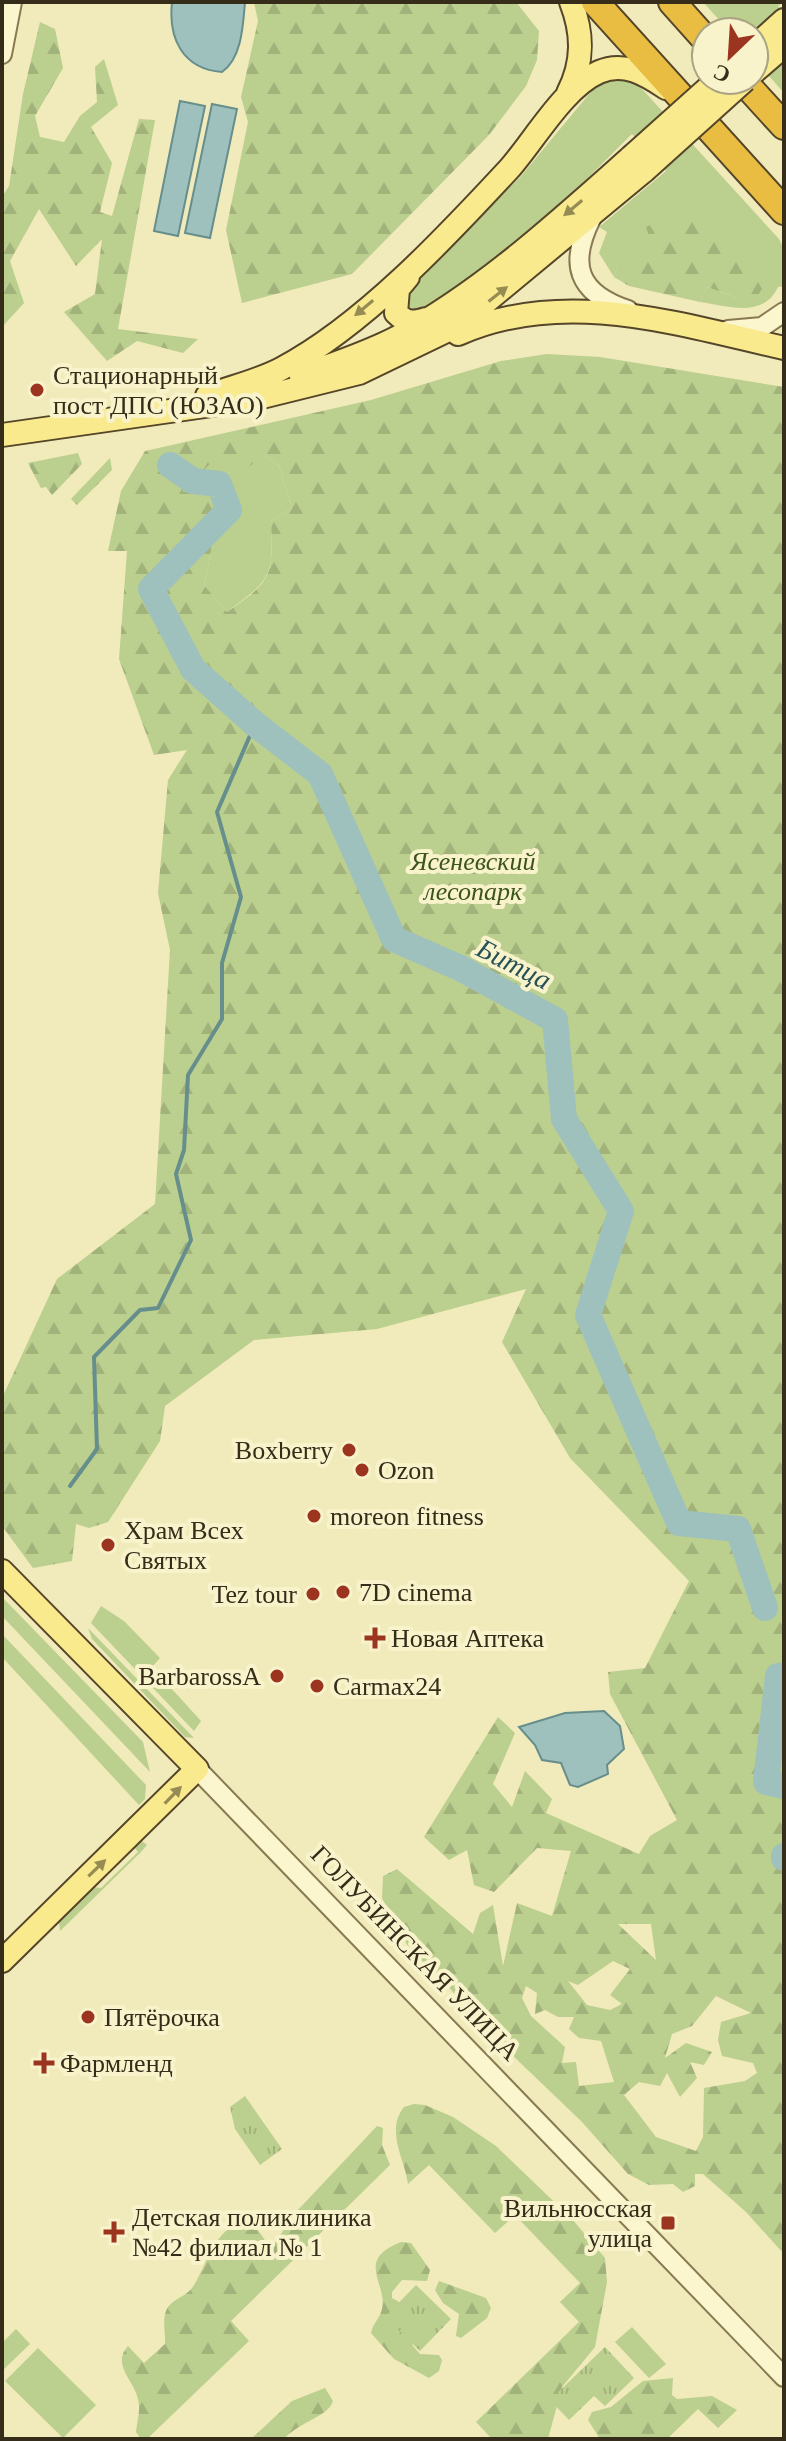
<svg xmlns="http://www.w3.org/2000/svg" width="786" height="2441" viewBox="0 0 786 2441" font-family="Georgia,serif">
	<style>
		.grass { fill: #bbcf8e }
		.forest { fill: url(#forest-firs); fill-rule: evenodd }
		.park { fill: url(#park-tufts) }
		.water { fill: #9fc1bd; stroke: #668e8c; stroke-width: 2 }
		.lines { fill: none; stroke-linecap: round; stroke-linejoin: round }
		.stream { stroke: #668e8c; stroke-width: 4 }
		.river { stroke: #9fc1bd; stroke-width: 26 }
		.minor-casing { stroke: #887953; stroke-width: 22 }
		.major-casing { stroke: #554529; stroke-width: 26 }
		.highway-casing { stroke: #554529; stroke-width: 30 }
		.minor { stroke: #fbf6cd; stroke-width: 18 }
		.major { stroke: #f8ea8d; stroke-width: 22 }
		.highway { stroke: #e8bd42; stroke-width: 26 }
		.major-bridge-casing { stroke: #554529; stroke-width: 26; stroke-linecap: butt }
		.major-bridge { stroke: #f8ea8d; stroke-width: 22 }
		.oneway { fill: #978b54 }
		.poi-dot { fill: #9b351f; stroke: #f8f3ca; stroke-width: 3 }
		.labels { text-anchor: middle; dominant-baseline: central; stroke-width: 8; stroke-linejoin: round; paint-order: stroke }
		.poi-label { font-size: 26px; fill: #362c1a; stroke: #f8f3ca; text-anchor: start }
		.park-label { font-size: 26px; font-style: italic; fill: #3d541f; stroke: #f8f3ca }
		.street-label { font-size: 26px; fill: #362c1a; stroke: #f8f3ca }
		.water-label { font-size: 28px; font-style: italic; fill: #275157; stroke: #f8f3ca }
	</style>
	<defs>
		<pattern id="forest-firs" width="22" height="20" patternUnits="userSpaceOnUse" patternTransform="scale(2)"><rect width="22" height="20" fill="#bbcf8e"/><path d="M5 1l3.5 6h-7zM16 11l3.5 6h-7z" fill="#a1b27a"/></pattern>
		<pattern id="park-tufts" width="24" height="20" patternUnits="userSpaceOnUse" patternTransform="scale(2)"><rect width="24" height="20" fill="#bbcf8e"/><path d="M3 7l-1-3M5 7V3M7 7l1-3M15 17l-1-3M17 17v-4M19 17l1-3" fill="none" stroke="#a1b27a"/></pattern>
	</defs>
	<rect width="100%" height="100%" fill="#f1eaba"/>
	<path class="grass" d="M703,2H784L778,6L784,13V93L754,59V32H730Z
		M609,77L631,80L643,90L779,239L784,249V286L778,287C763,319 728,306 700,302L707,287L743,300L656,259L617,268L614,277L599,253L607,232L599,227L666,171L632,134C575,190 484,288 410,314L404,300L420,279L521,176L599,82Z
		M264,455L279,466L292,508L271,521C273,578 272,578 227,612L204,585L217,522L183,492L217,456Z
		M2,1597L143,1742L150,1772L2,1616Z
		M101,1606L124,1621L160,1658L152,1667L201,1721L194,1731L91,1623Z
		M88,1628L194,1738L185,1737L92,1639Z
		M2,1634L146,1785L145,1799L139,1805L2,1657Z
		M142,1841L147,1845L140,1853L60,1931L59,1922L93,1887L101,1888L138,1852L134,1847Z
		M632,2327L666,2364L649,2378L615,2342Z
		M16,2329L30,2344L3,2370L2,2343Z
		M38,2348L96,2405L63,2438L5,2381Z"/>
	<path class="forest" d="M254,2H516L539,31L537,60L526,86L489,135L352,274L242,303L226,230L248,122L241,97L258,21Z
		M40,22L55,29L63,68L35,116L40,137L64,142L80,116L97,102L95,67L104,59L118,105L91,127L112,163L100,212L112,216L139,119L155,120L118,329L198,339L183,353L137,341L107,361L64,312L95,294L102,239L76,266L39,209L10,261L24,303L2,327V197L9,186L23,94Z
		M692,209L722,228L763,287L757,297L743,300L707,287L700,302L629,286L614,277L617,268L632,261L656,259L646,227Z
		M547,354L600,357L784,387V2254L746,2212L703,2174H695V2186L683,2192L673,2184L649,2185L628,2174L582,2122L481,2025L440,1977L410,1950L382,1898L383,1876L397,1869L473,1934L480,1913L493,1905L503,1966L517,1903L552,1916L571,1851L537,1848L494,1892L474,1885L467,1850L449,1860L424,1837L498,1717L515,1733L493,1784L512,1807L525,1771L552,1799L546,1813L639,1854L650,1836L677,1820L610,1694L608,1672L645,1668L689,1581L570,1458L502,1342L526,1289L377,1329L254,1340L165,1406L160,1441L108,1522L89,1528L76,1524L72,1561L33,1568L2,1526V1398L57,1279L155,1204L170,950L158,893L168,780L187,750L154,755L119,659L127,551H108L121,491L145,451L371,400L501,361ZM264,455L279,466L292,508L271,521C273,576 273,580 227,612L204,585L217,522L210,500L183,491L217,457L245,470ZM651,1924L656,1960L618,1924ZM613,1961L630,1969L610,1995L622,2004L610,2010L587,2005L568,1981L578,1985ZM526,1986L537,1993L535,2014L545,2010L558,2017H574L569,2029L579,2038L601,2041L614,2082L579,2086L576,2062L562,2063L565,2047L531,2016L522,1998ZM716,1996L751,2013L721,2022L718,2040L722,2056L753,2063L757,2073L745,2081L704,2088L703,2137L696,2151L656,2137L624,2095L639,2082L660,2086L667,2073L680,2097L697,2078L690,2062L704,2065L712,2052L686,2043L665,2058L672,2034L692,2026Z
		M78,453L82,464L52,495L46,487L41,488L28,463Z
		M110,458L112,470L77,505L71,499Z
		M414,2104L425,2105L453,2117L496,2146L572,2219L605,2258L607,2282L595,2347L562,2387L548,2439H492L476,2422L579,2322L560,2302L580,2283L515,2215L495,2233L429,2165L408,2184C405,2159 385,2131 404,2107Z
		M377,2126L383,2128L382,2145L390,2165L231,2321L249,2341L147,2439H141L136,2432C137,2421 141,2411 138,2399C134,2380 111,2365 128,2346L144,2363L165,2344C166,2333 161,2317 168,2307C174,2299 186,2296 192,2288C206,2270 215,2222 246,2224C258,2225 261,2236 268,2244H274L297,2211Z
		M401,2242L411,2243L430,2270L427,2281L402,2280L392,2292V2298L401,2303L413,2346L420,2354L439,2355L442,2360L439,2371L429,2378L394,2359L371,2333C373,2323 380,2318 382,2309C388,2284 354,2260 401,2242Z
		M439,2281L486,2298L491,2308L487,2318L461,2338L456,2336L459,2314L443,2303L435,2290Z
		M673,2378L672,2395L677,2399L712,2396L737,2410L718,2428L698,2409L667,2439H600L588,2420L592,2412L611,2407L643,2381Z
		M325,2388L333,2401C328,2417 300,2421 284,2439H251L292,2401Z"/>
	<path class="park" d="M245,2096L282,2149L260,2165L235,2129L230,2107Z
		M416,2285L451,2319L420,2351L385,2317Z
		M605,2347L634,2378L605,2406L594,2396L569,2420L550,2400Z"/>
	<path class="water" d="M172,2H245C243,25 242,58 222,72C183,69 168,39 172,2Z
		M180,101L205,106L178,236L154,231Z
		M212,104L237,109L210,238L185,233Z
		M604,1711L620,1726L624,1749L607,1765L608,1774L578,1787L570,1785L561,1763L542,1760L535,1745L519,1727L565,1713Z"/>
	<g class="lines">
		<path class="stream" d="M70,1486L97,1449L94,1357L140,1310L158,1308L191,1240L176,1174L184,1150L188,1075L222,1019V963L241,897L217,812L255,724"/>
		<path class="river" d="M170,465L193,481L219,484L229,510L151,589L193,669L255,724L320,774L394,939L460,968L555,1020L564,1119L621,1211L588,1315L679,1523L738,1529L765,1608
			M778,1676L766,1782L784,1786
			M784,1856V1858"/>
		<defs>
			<path id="minor" d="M2,54L12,2
				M592,217C568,264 577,293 628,310
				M728,330L762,327L784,312
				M197,1769L784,2377"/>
			<path id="major" d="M754,47L784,20
				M754,72L784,46
				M568,93C584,62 583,33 571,2
				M408,277L398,289L396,313C406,323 413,323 426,319
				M458,334C564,287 678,324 784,348
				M301,376C333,364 368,353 398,337C484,290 558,222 631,157
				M207,396C231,387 258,381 281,369C363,326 446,237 509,169C534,141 564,87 599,72C624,61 645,74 666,88
				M2,435L254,399L359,373L444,332L481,306L644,171
				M2,1571L197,1769L2,1961"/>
			<path id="highway" d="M595,2L784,211
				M672,2L706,40
				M742,80L784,126"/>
		</defs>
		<use href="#minor" class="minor-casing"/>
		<use href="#major" class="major-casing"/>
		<use href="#highway" class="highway-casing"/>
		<use href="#minor" class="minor"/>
		<use href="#major" class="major"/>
		<use href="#highway" class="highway"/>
		<defs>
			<path id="major-bridge" d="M631,157L717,80
				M644,171L745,80"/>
		</defs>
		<use href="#major-bridge" class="major-bridge-casing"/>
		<use href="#major-bridge" class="major-bridge"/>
	</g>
	<defs><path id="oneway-solid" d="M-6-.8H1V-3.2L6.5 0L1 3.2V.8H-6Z" transform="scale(2)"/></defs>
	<g class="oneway">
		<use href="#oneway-solid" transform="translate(573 208) rotate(140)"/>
		<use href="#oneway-solid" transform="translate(498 294) rotate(-38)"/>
		<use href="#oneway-solid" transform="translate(364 308) rotate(140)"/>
		<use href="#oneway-solid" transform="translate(173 1795) rotate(-46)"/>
		<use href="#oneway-solid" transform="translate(97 1868) rotate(-44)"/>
	</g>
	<g class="poi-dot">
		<circle cx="37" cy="390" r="8"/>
		<circle cx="349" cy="1450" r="8"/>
		<circle cx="362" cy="1470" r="8"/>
		<circle cx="314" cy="1516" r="8"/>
		<circle cx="108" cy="1545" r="8"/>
		<circle cx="343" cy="1592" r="8"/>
		<circle cx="313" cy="1594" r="8"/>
		<path d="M371 1626h8v8h8v8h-8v8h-8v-8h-8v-8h8z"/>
		<circle cx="277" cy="1676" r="8"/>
		<circle cx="317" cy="1686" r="8"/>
		<circle cx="88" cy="2017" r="8"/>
		<path d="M40 2051h8v8h8v8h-8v8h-8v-8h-8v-8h8z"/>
		<rect x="660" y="2215" width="16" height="16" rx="4"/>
		<path d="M110 2220h8v8h8v8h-8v8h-8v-8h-8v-8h8z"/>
	</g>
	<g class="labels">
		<g class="poi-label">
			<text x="53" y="375">Стационарный<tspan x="53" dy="30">пост ДПС (ЮЗАО)</tspan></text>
			<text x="333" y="1450" text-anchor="end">Boxberry</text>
			<text x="378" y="1470">Ozon</text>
			<text x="330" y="1516">moreon fitness</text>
			<text x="124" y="1530">Храм Всех<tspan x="124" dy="30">Святых</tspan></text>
			<text x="359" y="1592">7D cinema</text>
			<text x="297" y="1594" text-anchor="end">Tez tour</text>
			<text x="391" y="1638">Новая Аптека</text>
			<text x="261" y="1676" text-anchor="end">BarbarossA</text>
			<text x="333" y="1686">Carmax24</text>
			<text x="104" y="2017">Пятёрочка</text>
			<text x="60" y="2063">Фармленд</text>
			<text x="652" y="2208" text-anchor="end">Вильнюсская<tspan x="652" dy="30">улица</tspan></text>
			<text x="132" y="2217">Детская поликлиника<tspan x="132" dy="30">№42 филиал № 1</tspan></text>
		</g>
		<g class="park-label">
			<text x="473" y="861">Ясеневский<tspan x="473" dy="30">лесопарк</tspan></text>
		</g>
		<g class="street-label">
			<text transform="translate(415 1953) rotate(46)">ГОЛУБИНСКАЯ УЛИЦА</text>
		</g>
		<g class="water-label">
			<text transform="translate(514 964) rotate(27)">Битца</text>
		</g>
	</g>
	<rect width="786" height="2441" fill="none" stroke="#362c1a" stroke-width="8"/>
	<g transform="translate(730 56) rotate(205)"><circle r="38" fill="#f8f3ca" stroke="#aaa384" stroke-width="2"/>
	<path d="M0-6L14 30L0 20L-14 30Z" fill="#9b351f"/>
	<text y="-12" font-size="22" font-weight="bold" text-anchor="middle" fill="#362c1a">С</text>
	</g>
</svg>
